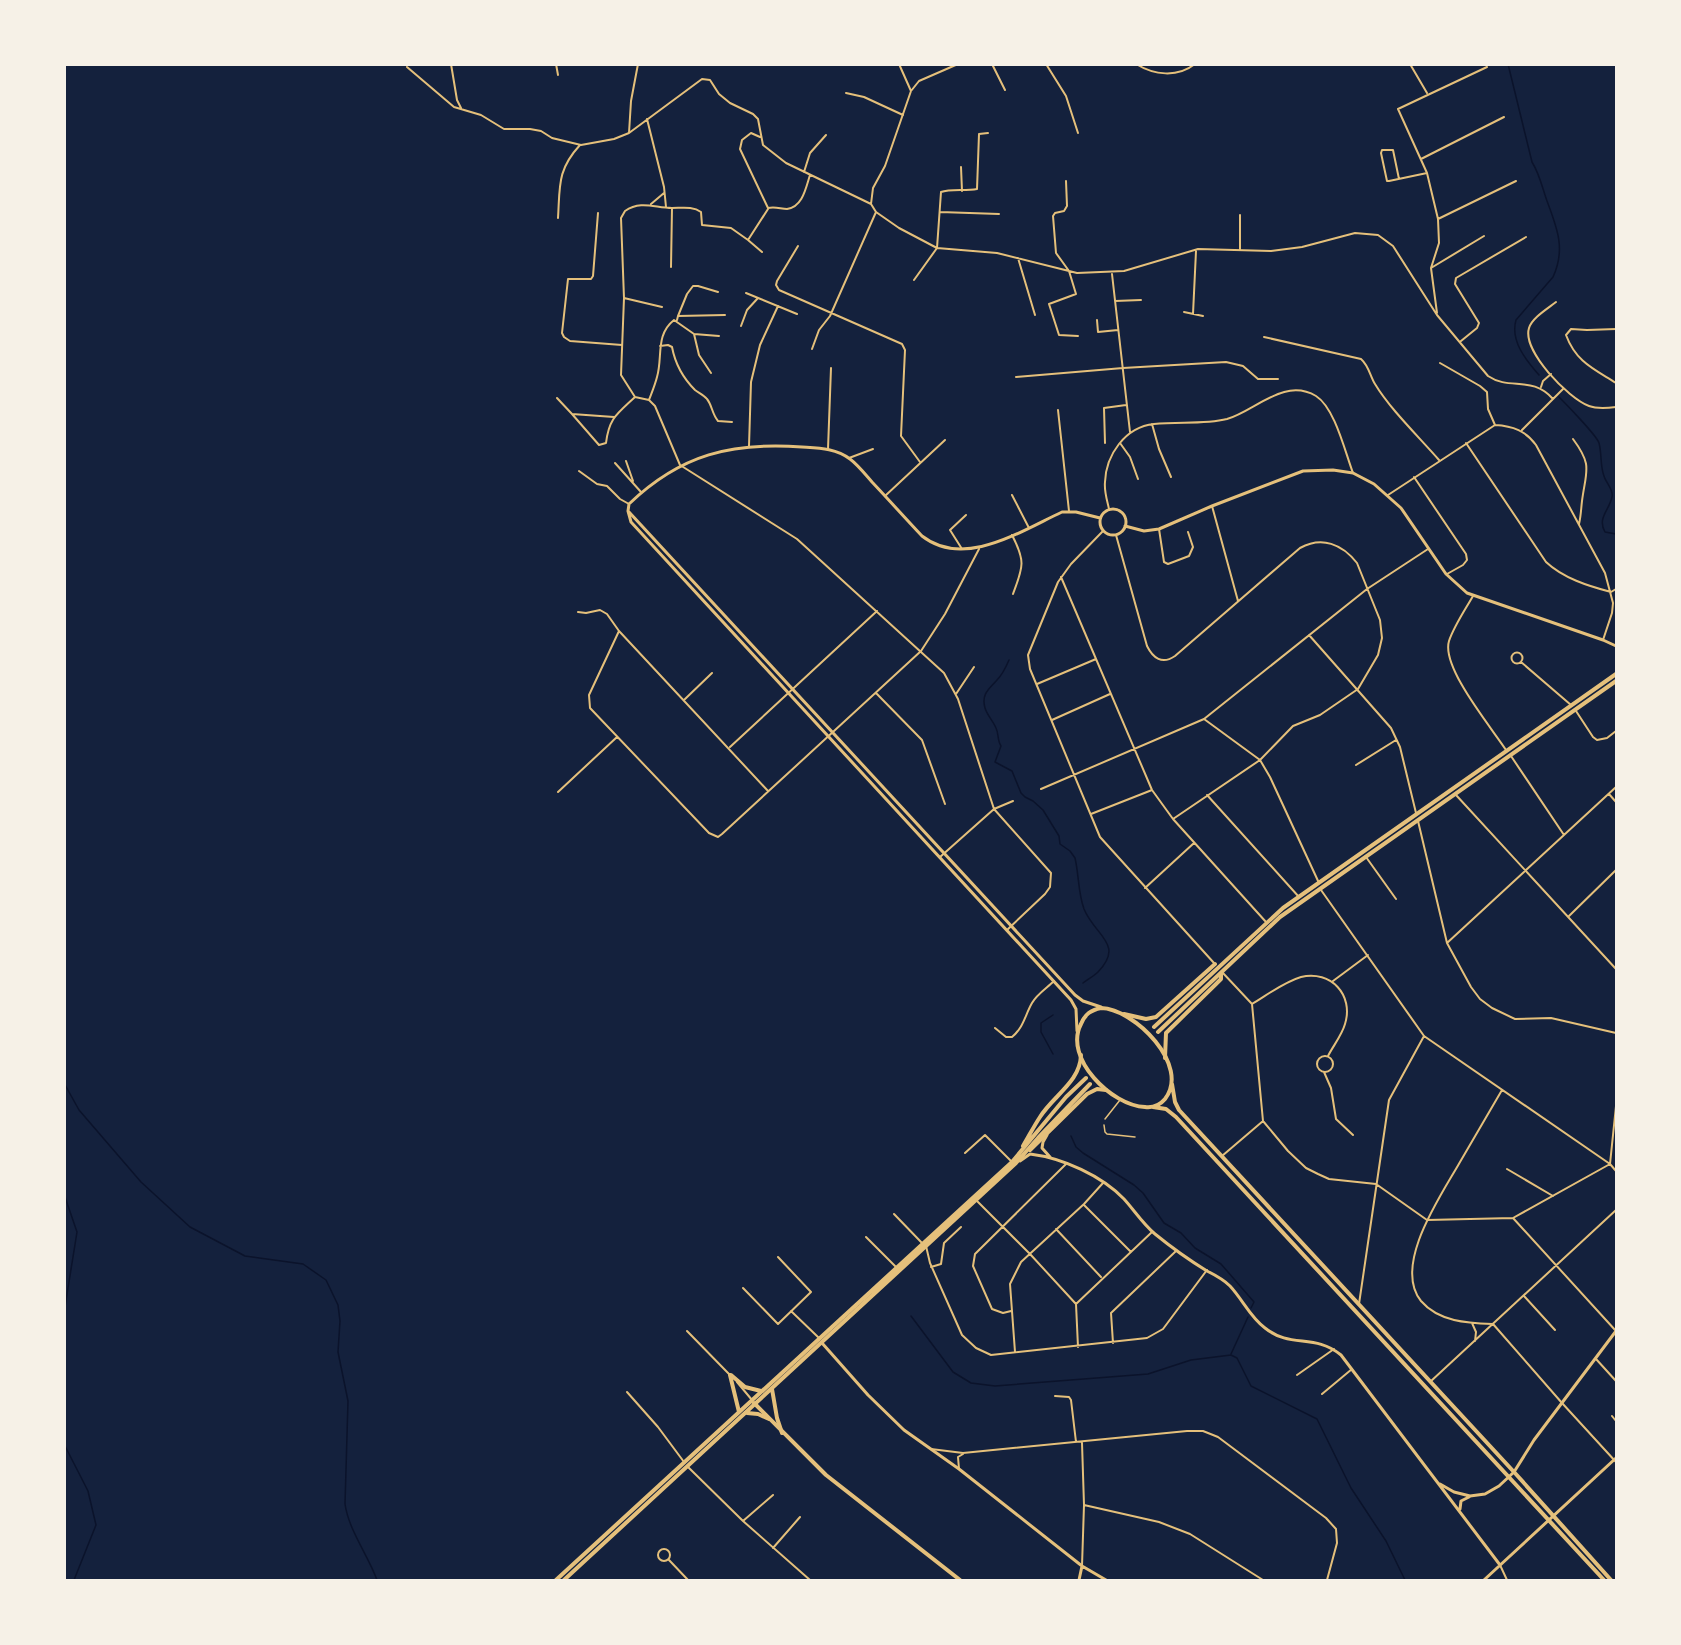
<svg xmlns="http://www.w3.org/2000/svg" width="1681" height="1645" viewBox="0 0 1681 1645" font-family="Overpass,sans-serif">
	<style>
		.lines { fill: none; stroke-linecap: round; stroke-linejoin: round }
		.stream { stroke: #0b132b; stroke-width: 1.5 }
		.service { stroke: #e5c07b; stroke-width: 1.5 }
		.minor { stroke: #e5c07b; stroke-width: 2 }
		.tertiary { stroke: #e5c07b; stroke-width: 3 }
		.secondary { stroke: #e5c07b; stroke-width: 4 }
		.primary { stroke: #e5c07b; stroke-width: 4 }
	</style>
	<rect width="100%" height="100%" fill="#14213d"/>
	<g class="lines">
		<path class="stream" d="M1508,64L1532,162C1540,175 1542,187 1547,201C1557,228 1566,249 1553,277L1516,320C1510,341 1526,360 1539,375
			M1559,397C1567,405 1597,436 1599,443C1602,454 1600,466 1604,476C1606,483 1614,490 1612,497C1609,511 1597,518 1605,532L1616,534
			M1009,660C1006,667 1003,674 997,680C989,689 981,694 985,708C987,715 993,721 996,728C999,734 997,740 1001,746L995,762L1012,771L1021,793L1025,797L1033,801L1043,810L1059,836L1060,844L1070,851L1075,858C1079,875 1078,893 1084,909C1095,936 1125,944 1098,972C1094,976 1088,979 1083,983
			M1053,1054L1041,1032V1023L1053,1015
			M64,1083L79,1110L141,1182L190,1227L245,1256L303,1264L326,1280L338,1305L340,1321L338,1352L348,1401L345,1504C349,1531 368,1555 377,1580
			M1071,1136L1076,1147L1083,1153L1134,1185L1143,1193L1164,1223L1181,1233L1195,1248L1221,1264L1254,1302L1251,1308
			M64,1194L77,1232L64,1313
			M911,1316L953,1372L971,1383L995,1386L1148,1374L1191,1360L1231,1355L1237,1358L1251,1386L1317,1419L1351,1488L1386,1541L1405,1580
			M1231,1354L1248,1317
			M64,1444L88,1491L96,1525L74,1580"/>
		<path class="service" d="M1105,1119L1120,1100
			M1104,1125L1105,1132L1107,1134L1135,1137"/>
		<path class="minor" d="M451,64L457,100L461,108
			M556,64L558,75
			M899,64L911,91
			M992,64L1005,90
			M1046,64L1066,96L1078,133
			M1136,64C1154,75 1177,78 1195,64
			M1410,64L1427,93
			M407,67L454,107L481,115L504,129H530L541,131L552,138L581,145L614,139L629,133L702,79L710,80L719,94L730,103L753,114L758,119L763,145L786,163L871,204L876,212L899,228L937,248L997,253L1077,273L1124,271L1198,249L1271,251L1302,247L1355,233L1378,235L1393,246L1437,315L1488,376C1510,391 1532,375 1553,399
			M846,93L864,97L903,115
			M647,119L664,187L666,207
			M629,133L631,101L638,64
			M760,137L751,133L742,140L740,149L768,208
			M1421,159L1504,117
			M961,167L962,191
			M804,172L810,153L826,135
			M1399,179L1393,150H1382L1381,153L1387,181H1389L1427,173
			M1066,181L1067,206L1064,211L1055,213L1053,216L1056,253L1069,271L1076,294L1049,304L1059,335L1078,336
			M651,204L664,193
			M871,204L873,188L885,166L911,91L919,81L958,64
			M768,208C775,206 781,209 787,209C803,207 806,187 810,175
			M940,212L999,214
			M598,213L593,276L591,279H568L562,333L564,337L570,341L622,345
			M558,218C560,186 557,170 580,145
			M1438,219L1516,181
			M748,240L768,209
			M798,246L777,281L776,285L779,290L902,344L905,350L901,436L920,462
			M1240,250V215
			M762,252L748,240L731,228L702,225L701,212C693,206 682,208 672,208C655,208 641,200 625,211L621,218L624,298L621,375L635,397L649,400L655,406L680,465L797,539L944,673L958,699L994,809L1051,873L1050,887L1045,894L1007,930
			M1018,258L1035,315
			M671,267L672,208
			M1431,268L1484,236
			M1112,274L1130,432
			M914,280L937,248L941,192C950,189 966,191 977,189L979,134L988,133
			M746,293L797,314
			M624,298L662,307
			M1115,301L1141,300
			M1556,302C1547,309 1532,318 1529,328C1522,351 1568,398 1589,406C1597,409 1608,408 1616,407
			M1184,312L1203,316
			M1437,313L1431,268L1439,243L1438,219L1427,173L1398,109L1487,67
			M1193,314L1196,251
			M678,316L687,294L693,286H698L718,292
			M677,320L678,316L725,315
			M1097,320L1098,332L1118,330
			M741,326L747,310L758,298
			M1616,329L1587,330L1571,329L1566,335C1576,362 1594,369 1616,383
			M694,334L699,355L711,373
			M1264,337L1361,359C1369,366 1370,376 1375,384C1390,409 1419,437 1439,460
			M1461,341L1477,328L1479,323L1455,284L1456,278L1526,237
			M660,346L668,345L672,347C675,363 683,378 695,390C699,393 704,395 707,399C712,405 712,414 718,421L732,422
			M812,349L819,330L830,316L876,212
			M1440,363L1480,386L1487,392L1488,409L1495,425
			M1016,377L1123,368L1226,362L1243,366L1258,379H1278
			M1541,387L1543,381L1551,374
			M557,398L572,414
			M649,400C652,392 655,385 657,377C663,357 655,335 674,320L694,334L719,336
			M1058,410L1069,511
			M614,417L572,414L599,445L606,443C609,418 617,414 635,397
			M1152,424L1159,449L1171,477
			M1522,430L1563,389
			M1573,439C1593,466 1586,470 1582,501C1581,509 1581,516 1579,524
			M1105,443L1104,408L1126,405
			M1120,443L1130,457L1138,479
			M1466,443L1546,562C1563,578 1588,586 1611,592L1616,589
			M749,446L751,382L760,345L778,306
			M828,449L831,368
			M849,458L873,449
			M626,461L633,481
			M615,463L641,492
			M579,471L597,484L607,486L620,499L629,504
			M1414,477L1466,554L1467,560L1463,565L1447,574
			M1012,495L1029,528
			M1388,495L1495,425C1513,426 1526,431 1536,445L1605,573L1613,603L1612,613L1603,640
			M885,496L945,440
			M1212,506L1238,601
			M1109,509C1107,500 1104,491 1105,482C1106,455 1125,427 1154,424C1178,421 1203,425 1227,419C1255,411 1284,377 1316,396C1335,408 1345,452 1353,473
			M1159,529L1164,562L1168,564L1189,556L1193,547L1188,532
			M1103,531L1071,564L1058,582L1028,655L1030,669L1100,837L1214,963
			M1012,535C1026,562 1023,567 1013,594
			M1116,535L1147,646C1153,658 1162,665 1175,656L1300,548C1322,536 1342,544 1357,563L1380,620L1382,638L1378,655L1358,689L1320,715L1293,726L1260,760L1173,819
			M962,549L950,530L966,515
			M1061,577L1152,790L1173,819L1266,922
			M1473,596C1465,610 1454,626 1449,641C1441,667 1491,727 1506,750
			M578,612L586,613L600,610L607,614L619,631L768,791
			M619,631L589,695L590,708L709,833L718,837L722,834L921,651L945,614L979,549
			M1309,635L1391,728L1400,747L1416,813
			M1511.5 658a5.5 5.5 0 1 1 11 0a5.5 5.5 0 1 1-11 0Z
			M1521,662L1571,705
			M1037,684L1096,659
			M876,693L922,740L945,804
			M956,694L974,667
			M684,700L712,673
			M1576,711L1593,737L1597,740L1607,738L1616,731
			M1204,719L1260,760L1270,777L1319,883
			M1052,720L1110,694
			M730,747L877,611
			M1511,756L1564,835
			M1356,765L1396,740
			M1041,789L1204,719L1367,589L1428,549
			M558,792L617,737
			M1609,794L1616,802
			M1207,795L1299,897
			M1456,795L1616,969
			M1091,814L1152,790
			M1418,821L1447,943L1471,987L1480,999L1492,1008L1515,1019L1551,1018L1616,1033
			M940,857L994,809L1013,801
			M1366,857L1396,899
			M1145,888L1194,843
			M1321,890L1424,1036L1610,1164L1616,1171
			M1569,916L1616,870
			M1447,943L1616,787
			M1222,972L1252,1004
			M1333,981L1368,955
			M1252,1004L1263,1121L1288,1151L1306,1168L1318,1174L1329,1179L1376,1184L1427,1220L1513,1218L1610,1164
			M1252,1004C1267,995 1284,982 1301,977C1331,970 1354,995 1345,1024C1342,1035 1333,1046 1328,1056
			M995,1028L1006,1037H1012C1024,1027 1025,1015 1032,1003C1037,994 1047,988 1054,981
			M1317 1064a8 8 0 1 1 16 0a8 8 0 1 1-16 0Z
			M1324,1072L1331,1088L1336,1119L1353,1135
			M1502,1090C1488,1114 1474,1138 1460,1162C1442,1194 1392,1265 1421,1301C1439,1322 1468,1323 1493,1324L1562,1403L1616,1462
			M965,1153L985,1135L1012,1162
			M1222,1156L1263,1121
			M1610,1164L1616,1106
			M1507,1169L1553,1196
			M976,1200L1030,1254L1076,1304
			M1084,1205L1131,1252
			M894,1214L922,1243
			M1513,1218L1616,1331
			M1056,1229L1101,1277
			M866,1237L896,1267
			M926,1246L930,1263L962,1335L976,1348L991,1355L1147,1338L1163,1329L1207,1270
			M931,1267L941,1264L944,1243L961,1227
			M743,1288L778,1324L811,1292L778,1257
			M1524,1296L1555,1330
			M1359,1304L1389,1100L1424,1036
			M791,1311L819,1338
			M1011,1311L1003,1313L992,1309L973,1266L975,1254L1066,1164
			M1472,1323L1476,1332L1475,1341
			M687,1331L729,1374
			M1113,1343L1111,1313L1176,1251
			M1078,1347L1076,1304L1152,1232
			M1015,1352L1010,1284L1021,1262L1084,1204L1103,1183
			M1596,1359L1616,1381
			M1297,1375L1334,1349
			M737,1382L752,1400
			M1430,1382L1616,1210
			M627,1392L658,1427L684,1462
			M1322,1394L1352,1369
			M1055,1396L1069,1397L1071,1400L1076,1442
			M1612,1416L1616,1421
			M931,1449L963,1453L1187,1431H1203L1218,1437L1326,1518L1336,1529L1337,1543L1327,1580
			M687,1466L743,1521L810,1580
			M959,1469L958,1457L963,1454
			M1084,1505L1159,1522L1190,1534L1263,1580
			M743,1521L773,1495
			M773,1548L800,1517
			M658 1555a6 6 0 1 1 12 0a6 6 0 1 1-12 0Z
			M669,1560L688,1580
			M1500,1565L1507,1580
			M1082,1566L1084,1505L1082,1443"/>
		<path class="tertiary" d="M1100 522a13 13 0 1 1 26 0a13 13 0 1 1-26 0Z
			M628,511L631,522L1071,1000L1076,1009L1077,1031
			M628,511L629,504C681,454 732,442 802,447C818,448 836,448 850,459C858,465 865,474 872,482C889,500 905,518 922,536C964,569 1021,531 1062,512H1076L1100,518
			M629,512L1075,995L1083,1001L1101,1007
			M1125,526L1144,531L1159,529L1212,506L1303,471L1333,470L1353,473L1374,484L1401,508L1446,574L1467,593L1603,640L1616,646
			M1047,1135L1043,1142L1042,1148L1050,1157
			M1020,1161L1030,1154C1063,1158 1102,1176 1124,1199C1134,1210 1143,1224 1155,1234C1171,1247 1189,1260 1207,1271C1215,1275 1223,1279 1230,1286C1243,1300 1250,1317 1265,1328C1291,1349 1314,1333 1341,1355L1500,1565
			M822,1343L868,1395L904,1430L959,1469L1082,1566L1106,1580
			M1440,1484L1454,1492L1470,1496L1485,1494L1499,1486L1514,1472L1534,1440L1616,1331
			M1460,1509L1461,1501L1469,1497
			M1079,1580L1082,1566
			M1484,1580L1616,1458"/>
		<path class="secondary" d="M1101,1008C1135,1009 1191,1066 1165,1099C1160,1105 1153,1108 1145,1107C1112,1106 1063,1058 1081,1024C1085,1014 1091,1010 1101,1008Z
			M1172,1084L1175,1102L1179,1110L1514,1472L1611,1580
			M1153,1107L1166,1109L1176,1117L1604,1580
			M754,1403L826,1475L960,1580"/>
		<path class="primary" d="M1124,1014L1146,1019L1156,1017L1215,964
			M1154,1027L1283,908L1616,674
			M1158,1032L1280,917L1616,681
			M1165,1058L1166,1033L1216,984L1221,979V974
			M1023,1146C1029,1136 1034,1126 1040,1117C1054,1095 1080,1082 1081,1055
			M1030,1150L1087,1094L1097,1089L1106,1090
			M730,1375L739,1412
			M731,1375L745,1387L761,1391
			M772,1389L777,1418L782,1433
			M747,1413L758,1414L769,1419
			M556,1580L1012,1162L1066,1097L1086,1078
			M564,1580L1016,1163L1038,1138L1090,1084"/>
	</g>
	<rect width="1681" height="1645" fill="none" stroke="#f6f1e7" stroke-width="132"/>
</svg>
